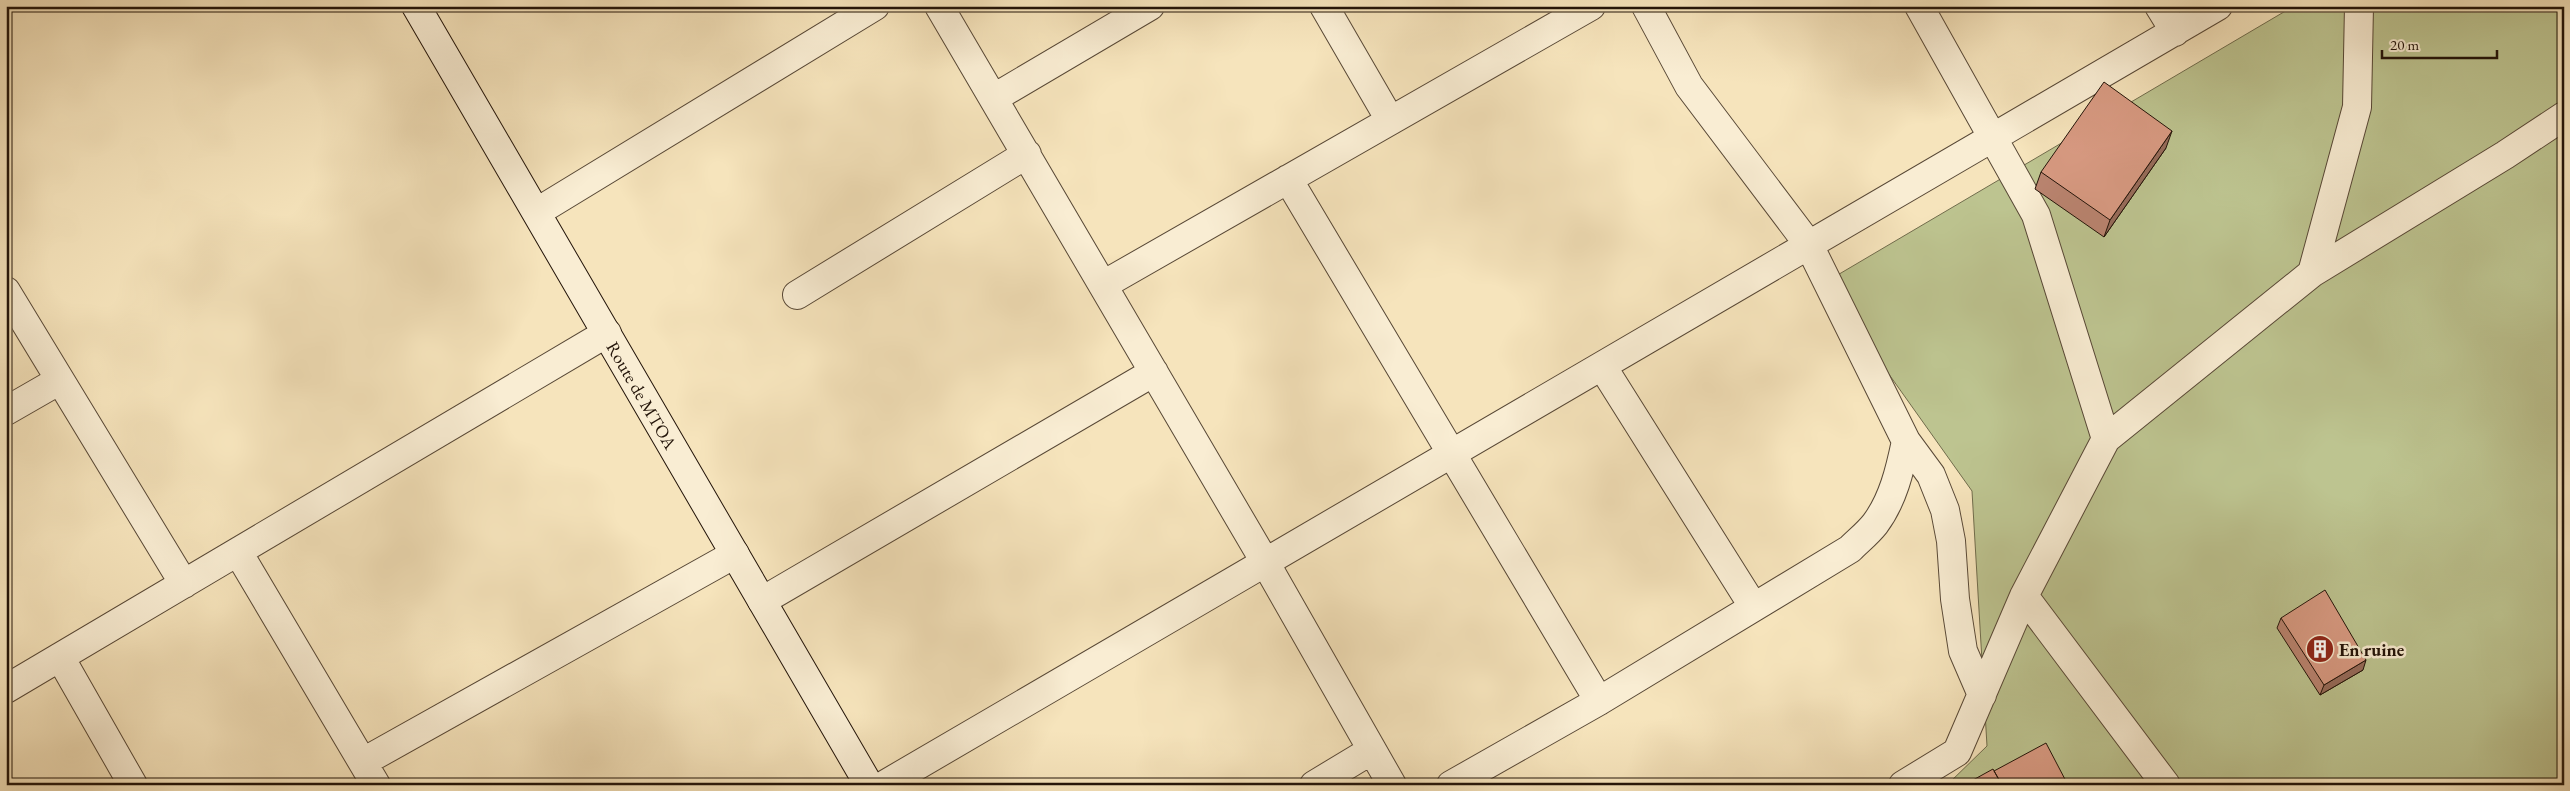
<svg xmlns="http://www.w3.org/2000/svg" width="2570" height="791" viewBox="0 0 2570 791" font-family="'EB Garamond',serif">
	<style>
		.green { fill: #bdc490; stroke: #706c4c }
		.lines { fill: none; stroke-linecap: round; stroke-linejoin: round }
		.street-casing { stroke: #584836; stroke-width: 30 }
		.secondary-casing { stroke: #231409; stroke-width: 30 }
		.street { stroke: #f9edd3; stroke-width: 28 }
		.secondary { stroke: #f9edd3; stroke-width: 28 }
		.wall { fill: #ba8470; stroke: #231409 }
		.shaded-wall { fill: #976c5b; stroke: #231409 }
		.building { fill: #d89a82; stroke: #231409 }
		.labels { text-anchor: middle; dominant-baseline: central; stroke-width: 5; stroke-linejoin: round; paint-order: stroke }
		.street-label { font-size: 18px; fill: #231409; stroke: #f9edd3 }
		.poi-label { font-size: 18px; font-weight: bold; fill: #231409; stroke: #f9edd3; text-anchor: start }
	</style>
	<rect width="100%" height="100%" fill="#f6e4bc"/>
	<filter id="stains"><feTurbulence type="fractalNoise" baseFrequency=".004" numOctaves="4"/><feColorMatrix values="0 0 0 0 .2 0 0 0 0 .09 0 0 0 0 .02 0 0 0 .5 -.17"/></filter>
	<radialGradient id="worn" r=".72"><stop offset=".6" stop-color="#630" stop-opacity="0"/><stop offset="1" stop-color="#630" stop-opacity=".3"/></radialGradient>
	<path class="green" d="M2294,6H2564V785H1947L1987,746L1972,491L1824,283Z"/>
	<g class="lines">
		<defs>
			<path id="street" d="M939,6L1265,562L1392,785
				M1324,6L1390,120
				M1646,6L1689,86L1809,245L1906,441L1931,475L1945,510L1951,541L1955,599L1963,651L1982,695
				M1919,6L2036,215L2106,439
				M2159,6L2175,32
				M994,98L1150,6
				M1288,179L1599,701
				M537,212L875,6
				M2312,273L2357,107L2359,6
				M1103,285L1591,6
				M6,291L184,584
				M797,295L1027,154
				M1602,366L1753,606
				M6,411L60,380
				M238,552L376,785
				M2024,596L2166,785
				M762,601L1154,372
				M60,657L133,785
				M6,689L607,333
				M363,762L735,554
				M884,785L2218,6
				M1314,785L1372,750
				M1451,785L1599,701L1850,549C1858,541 1868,533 1875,524C1893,500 1900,470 1906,441
				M1903,785L1957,752L2024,596L2106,439L2312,273L2505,155L2564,116"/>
			<g id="secondary">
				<path id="s1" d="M416,6L869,785"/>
			</g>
		</defs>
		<use href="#street" class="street-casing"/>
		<use href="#secondary" class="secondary-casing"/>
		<use href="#street" class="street"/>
		<use href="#secondary" class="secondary"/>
	</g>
	<path class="wall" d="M2166,148L2104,237L2035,189L2041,172Z
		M2281,618L2363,670L2320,695L2277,628Z"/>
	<path class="shaded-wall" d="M2172,131L2166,148L2104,237L2110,220Z
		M2366,660L2363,670L2320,695L2324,685Z"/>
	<path class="building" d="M2104,82L2172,131L2110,220L2041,172Z
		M2325,590L2366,660L2324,685L2281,618Z
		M2046,743L2068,785H2002L1994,771Z
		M1993,769L2002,785H1964Z"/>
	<defs>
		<symbol id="building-disc" viewBox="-11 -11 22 22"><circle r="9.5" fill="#8f2418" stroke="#f9edd3"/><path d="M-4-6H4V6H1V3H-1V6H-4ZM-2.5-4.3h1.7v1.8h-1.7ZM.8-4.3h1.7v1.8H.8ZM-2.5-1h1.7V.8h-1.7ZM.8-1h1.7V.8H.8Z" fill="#fff"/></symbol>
	</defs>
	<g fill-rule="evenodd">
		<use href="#building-disc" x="2304" y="633" width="32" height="32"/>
	</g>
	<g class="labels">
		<g class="street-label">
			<text stroke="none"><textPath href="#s1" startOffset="450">Route de MTOA</textPath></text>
		</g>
		<g class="poi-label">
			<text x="2339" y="649">En ruine</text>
		</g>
	</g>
	<rect width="2570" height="791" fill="none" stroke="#f6e4bc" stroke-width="25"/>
	<rect x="8" y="8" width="2555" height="776" fill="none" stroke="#231409" stroke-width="2.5"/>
	<rect x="12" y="12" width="2545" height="766" fill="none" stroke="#231409"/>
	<path d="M2382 50v8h115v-8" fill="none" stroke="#231409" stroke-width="2.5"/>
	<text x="2390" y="50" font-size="15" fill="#231409" stroke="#f9edd3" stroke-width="4" paint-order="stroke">20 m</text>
	<rect width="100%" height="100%" filter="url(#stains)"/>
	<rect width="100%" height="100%" fill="url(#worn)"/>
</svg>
